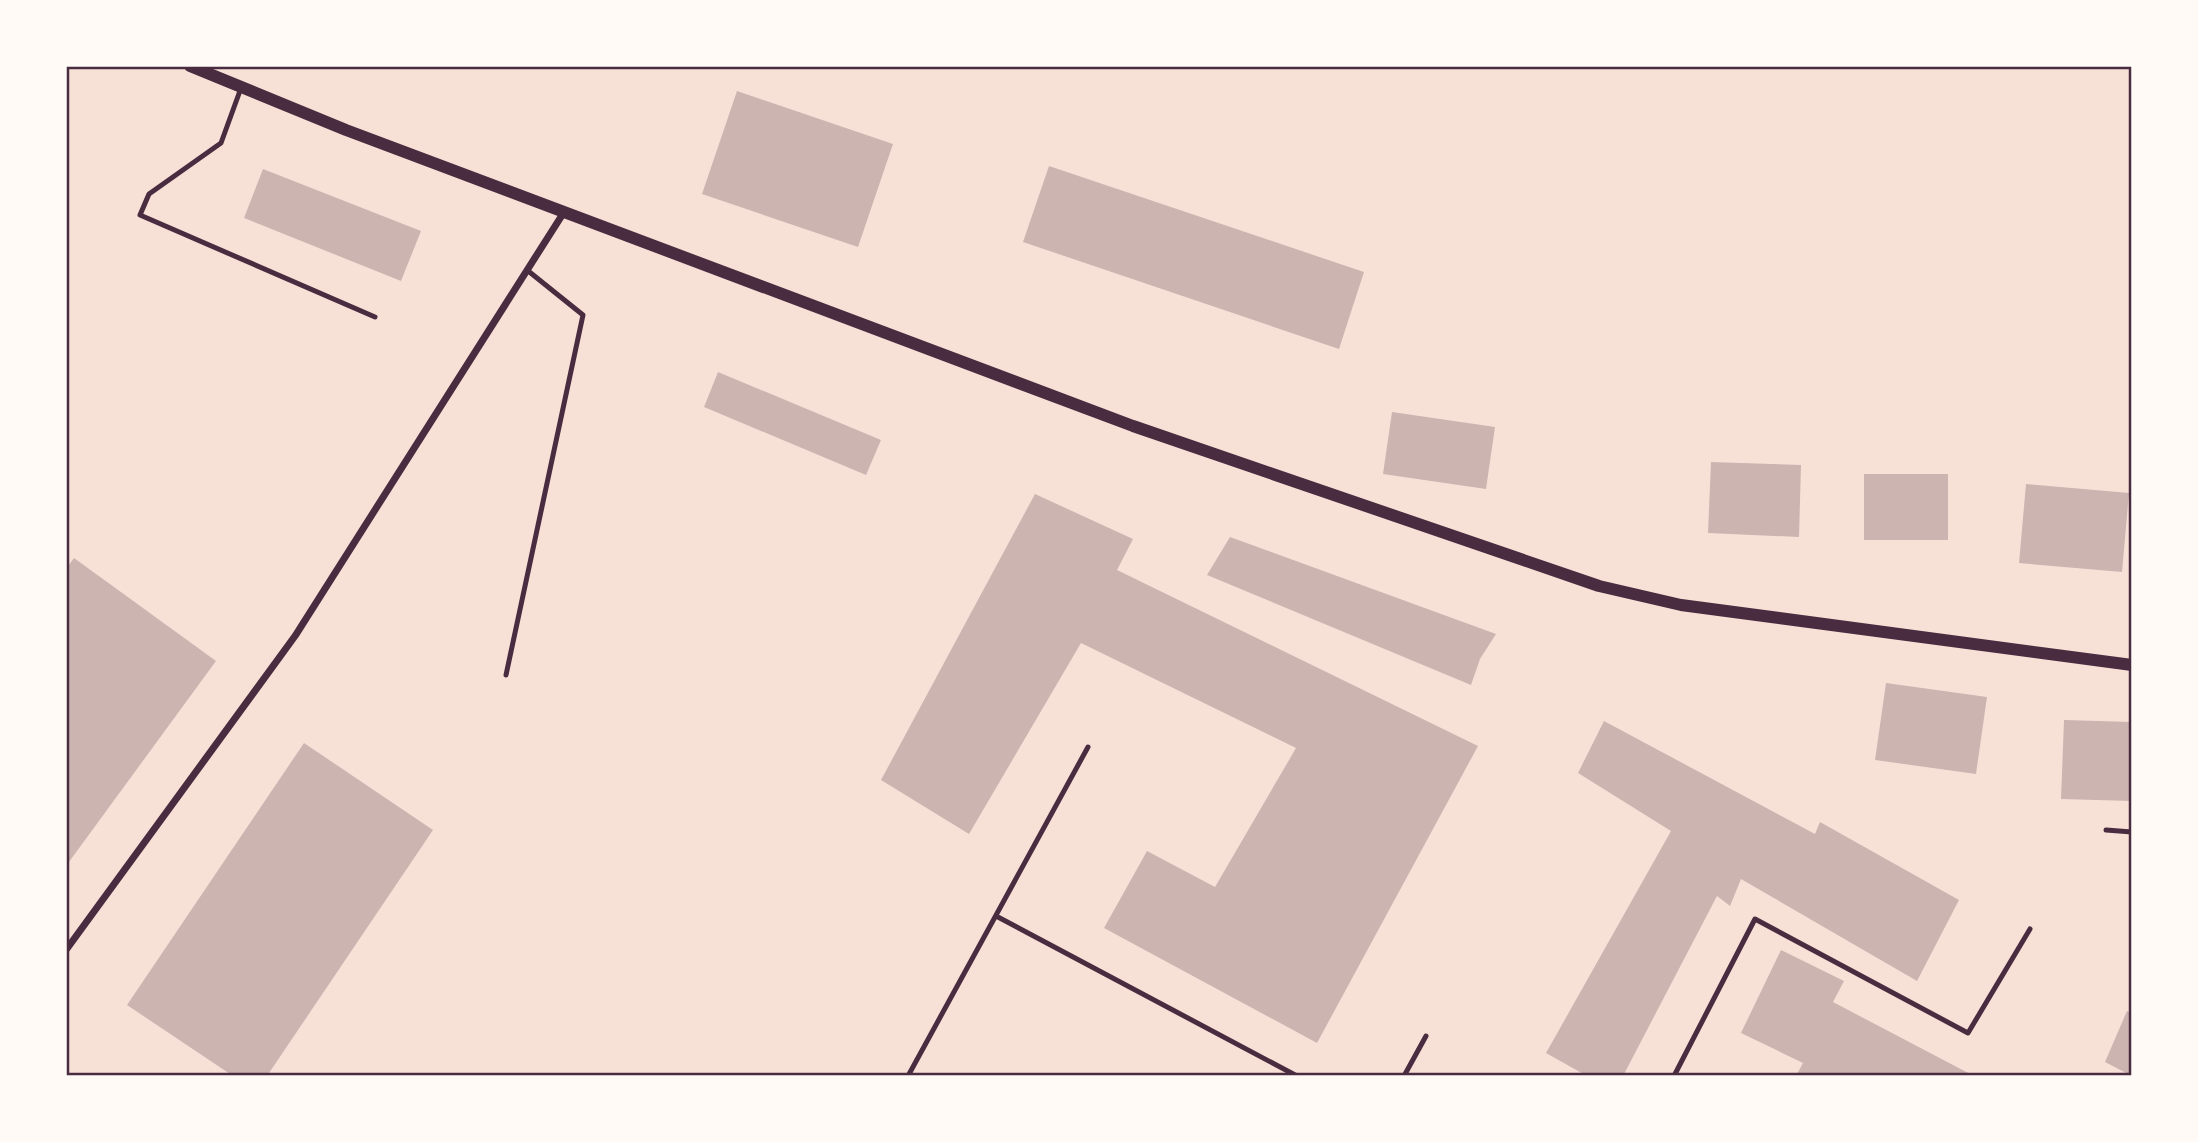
<svg xmlns="http://www.w3.org/2000/svg" width="2198" height="1142" viewBox="0 0 2198 1142" font-family="'Libre Baskerville',serif">
	<style>
		.building { fill: #ccb4b1 }
		.lines { fill: none; stroke-linecap: round; stroke-linejoin: round }
		.service { stroke: #4a2c40; stroke-width: 5 }
		.minor { stroke: #4a2c40; stroke-width: 7 }
		.tertiary { stroke: #4a2c40; stroke-width: 12 }
		.neatline { fill: none; stroke: #4a2c40; stroke-width: 2.5 }
	</style>
	<rect width="100%" height="100%" fill="#f7e1d7"/>
	<path class="building" d="M737,91L893,144L858,247L702,194Z
		M1049,166L1364,272L1339,349L1023,242Z
		M263,169L421,231L401,281L244,218Z
		M718,372L881,440L866,475L704,407Z
		M1392,412L1495,427L1486,489L1383,474Z
		M1711,462L1801,465L1799,537L1708,533Z
		M1864,474H1948V540H1864Z
		M2026,484L2129,493L2122,572L2019,563Z
		M1035,494L1133,539L1117,570L1478,746L1317,1043L1104,928L1147,851L1215,887L1296,748L1081,643L969,834L881,780Z
		M1230,537L1496,634L1480,659L1471,685L1207,575Z
		M74,558L216,661L66,866V569Z
		M1886,683L1987,697L1976,774L1875,760Z
		M2064,720L2132,722V801L2061,799Z
		M1604,721L1815,834L1820,822L1959,900L1917,981L1741,879L1730,906L1717,896L1623,1076H1587L1546,1053L1671,831L1578,773Z
		M304,743L433,830L267,1076H233L127,1005Z
		M1781,950L1844,981L1833,1002L1974,1076H1796L1803,1063L1741,1033Z
		M2127,1011L2132,1013V1076L2105,1062Z"/>
	<g class="lines">
		<path class="service" d="M241,88L221,143L149,194L140,215L375,317
			M506,675L583,315L527,270
			M2106,830L2132,832
			M996,916L1297,1076
			M908,1076L1088,747
			M1404,1076L1426,1036
			M1674,1076L1755,919L1968,1033L2030,929"/>
		<path class="minor" d="M66,950L295,636L564,212"/>
		<path class="tertiary" d="M190,66L346,130L1133,426L1599,586L1681,605L2132,665"/>
	</g>
	<rect width="2198" height="1142" fill="none" stroke="#fffaf5" stroke-width="136"/>
	<rect x="68" y="68" width="2062" height="1006" class="neatline"/>
</svg>
